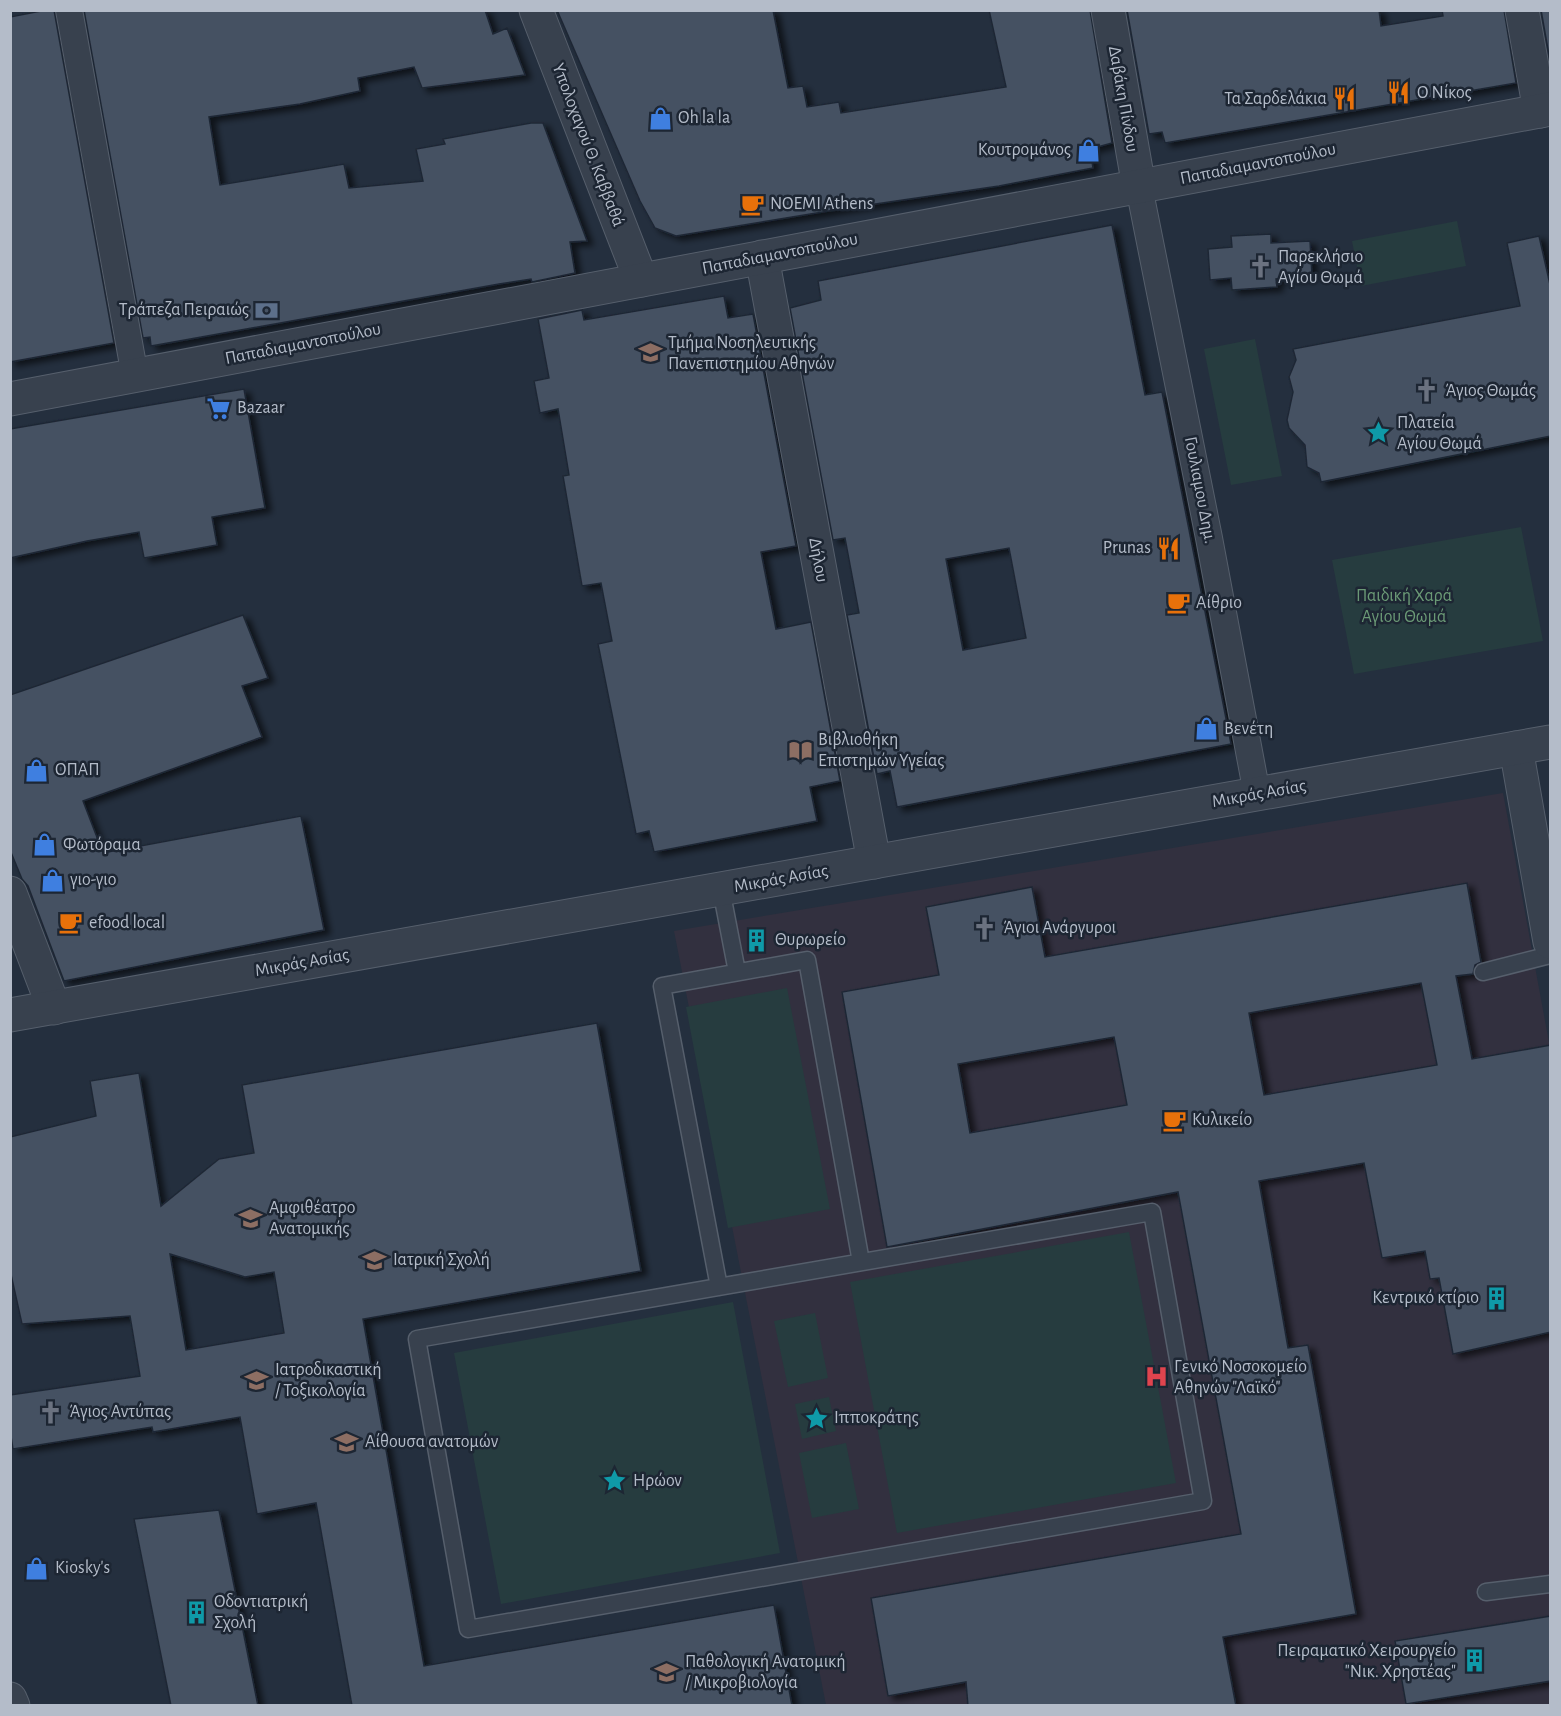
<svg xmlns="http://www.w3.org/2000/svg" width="1561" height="1716" viewBox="0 0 1561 1716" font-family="'Alegreya Sans',sans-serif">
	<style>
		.medical { fill: #32303f }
		.green { fill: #263c3f }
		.building { fill: #455162; stroke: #1f2835; stroke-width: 1.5; fill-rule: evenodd; filter: url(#shadow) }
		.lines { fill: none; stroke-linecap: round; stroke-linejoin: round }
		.service-casing { stroke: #565f6c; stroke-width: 19 }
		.pedestrian-casing { stroke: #565f6c; stroke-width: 28 }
		.minor-casing { stroke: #565f6c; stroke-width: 35 }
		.tertiary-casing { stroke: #565f6c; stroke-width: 35 }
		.service { stroke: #38414e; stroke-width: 16 }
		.pedestrian { stroke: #38414e; stroke-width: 26 }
		.minor { stroke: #38414e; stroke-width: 33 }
		.tertiary { stroke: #38414e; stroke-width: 33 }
		.labels { text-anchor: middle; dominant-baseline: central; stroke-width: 5; stroke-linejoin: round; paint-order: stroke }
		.poi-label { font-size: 18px; fill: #b4bcc9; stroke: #1d2633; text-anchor: start }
		.street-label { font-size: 18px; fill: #b4bcc9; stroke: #1d2633 }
		.park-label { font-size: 18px; fill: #6b9a76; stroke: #1d2633 }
	</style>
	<defs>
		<filter id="shadow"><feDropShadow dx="6" dy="4" stdDeviation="3" flood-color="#0009"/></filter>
	</defs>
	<rect width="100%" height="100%" fill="#242f3e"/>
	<path class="medical" d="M1503,793L1550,1048V1705H826L674,931Z"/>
	<path class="green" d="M1457,221L1466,266L1361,286L1352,241Z
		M1255,339L1282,476L1231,485L1204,349Z
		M1521,527L1543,641L1354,674L1332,560Z
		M787,988L830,1209L728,1228L686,1007Z
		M1129,1232L1176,1483L897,1533L850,1282Z
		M733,1302L780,1553L501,1604L454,1353Z
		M815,1313L828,1378L788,1387L774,1321Z
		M829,1397L836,1431L802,1439L795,1404Z
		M846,1443L859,1509L812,1518L799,1453Z"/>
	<path class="building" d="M46,10H54L114,343L10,362V17Z
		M84,10H485L493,34L507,28L525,75L422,88L414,67L358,78L360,91L300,104L209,117L220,185L344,164L349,188L423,181L416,149L445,144L443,139L531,123H543L587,241L570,242L575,273L532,282L531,279L499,284L151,346L150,337L143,338Z
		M557,10H773L788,88L803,86L807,107L839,102L841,113L1006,87L989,10H1090L1112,143L1090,149L1093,168L999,186L841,209L676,236L655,228L640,201Z
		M1127,10H1379L1381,26L1443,16L1442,10H1504L1516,83L1165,143L1162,132L1149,134Z
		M1541,10H1551V61H1550Z
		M1112,225L1145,395L1162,392L1231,744L897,807L890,771L877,774L847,615L859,613L845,538L833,540L790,308L821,300L818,281ZM1009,548L1026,638L963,650L946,559Z
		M1271,234V243L1310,241L1312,276L1276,279L1277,287L1232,290L1231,278L1210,280L1208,249L1232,247L1231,236Z
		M1539,236L1551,289V436L1321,482L1319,473L1307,467L1305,445L1289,428L1287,420L1293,392L1289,377L1296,360L1293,349L1520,306L1507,243Z
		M724,296L728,318L753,314L796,546L761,552L776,629L811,622L840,781L810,787L817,821L654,852L649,831L636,834L598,644L612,641L601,583L582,586L563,476L569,475L558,409L540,413L534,381L549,378L538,319L582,310L584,320Z
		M244,389L265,508L212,517L217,545L144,558L139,532L87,541L10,558V429Z
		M243,615L268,678L242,686L262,737L83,801L103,853L301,816L324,930L64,981L28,886L22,879L10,850V695Z
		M1467,883L1481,962L1475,965L1473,974L1456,976L1472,1059L1551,1045V1332L1453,1354L1439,1278L1430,1279L1425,1251L1382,1258L1364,1163L1259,1181L1288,1348L1308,1345L1356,1614L1223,1637L1236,1706H968L966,1682L888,1696L871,1598L1241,1534L1178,1192L887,1247L842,992L939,975L926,907L1032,887L1045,957ZM1421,983L1437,1065L1264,1095L1249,1013ZM1114,1037L1127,1105L970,1133L958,1064Z
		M597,1023L641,1271L363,1319L424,1666L774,1605L792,1706H352L316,1503L257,1514L240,1417L153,1432L152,1427L13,1449L10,1430V1395L140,1376L130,1316L22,1324L10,1270V1137L96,1116L90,1081L139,1073L161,1206L219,1159L254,1153L242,1085ZM170,1254L245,1277L274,1272L284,1333L186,1350Z
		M219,1510L258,1706H171L134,1519Z
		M1551,1616V1681L1406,1704L1395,1641Z"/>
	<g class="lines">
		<defs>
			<path id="service" d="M721,889L737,972
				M1483,972L1550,955
				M1152,1212L1203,1501L468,1629L417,1339Z
				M719,1287L662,986L807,960L861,1262
				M1486,1592L1550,1584"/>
			<path id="pedestrian" d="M69,10L135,376
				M1139,187L1209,538L1257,794"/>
			<path id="minor" d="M536,10L641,280
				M1108,10L1139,187
				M1522,10L1540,111
				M762,257L874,862
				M1516,748L1550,942
				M10,893L54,1008"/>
			<path id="tertiary" d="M10,399L1550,109
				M10,1015L1550,742
				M10,1699L13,1706"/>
		</defs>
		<use href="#service" class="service-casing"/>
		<use href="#pedestrian" class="pedestrian-casing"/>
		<use href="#minor" class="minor-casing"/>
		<use href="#tertiary" class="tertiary-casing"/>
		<use href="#service" class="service"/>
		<use href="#pedestrian" class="pedestrian"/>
		<use href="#minor" class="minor"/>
		<use href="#tertiary" class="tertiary"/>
	</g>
	<defs>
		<symbol id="restaurant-bare" viewBox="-9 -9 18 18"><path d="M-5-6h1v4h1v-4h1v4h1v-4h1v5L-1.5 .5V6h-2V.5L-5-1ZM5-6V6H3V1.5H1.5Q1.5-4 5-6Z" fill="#e8710a" stroke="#1d2633" stroke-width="2.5" paint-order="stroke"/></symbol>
		<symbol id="shop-bare" viewBox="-9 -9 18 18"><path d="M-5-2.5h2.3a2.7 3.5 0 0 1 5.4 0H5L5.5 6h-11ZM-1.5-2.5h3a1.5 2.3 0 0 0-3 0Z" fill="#3f7fe0" stroke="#1d2633" stroke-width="2.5" paint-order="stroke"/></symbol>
		<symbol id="cafe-bare" viewBox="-9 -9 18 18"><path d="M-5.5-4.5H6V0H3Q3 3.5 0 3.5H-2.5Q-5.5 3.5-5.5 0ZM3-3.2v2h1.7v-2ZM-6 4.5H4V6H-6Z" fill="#e8710a" stroke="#1d2633" stroke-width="2.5" paint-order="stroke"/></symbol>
		<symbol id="church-bare" viewBox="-9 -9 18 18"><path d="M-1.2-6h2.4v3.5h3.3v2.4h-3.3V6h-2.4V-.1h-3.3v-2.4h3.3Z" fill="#6b7280" stroke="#1d2633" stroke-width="2.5" paint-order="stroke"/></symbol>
		<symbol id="bank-bare" viewBox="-9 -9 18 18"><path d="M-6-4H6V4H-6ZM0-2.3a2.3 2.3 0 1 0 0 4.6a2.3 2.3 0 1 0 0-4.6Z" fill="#5c6f8a" stroke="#1d2633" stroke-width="2.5" paint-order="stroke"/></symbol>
		<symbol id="university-bare" viewBox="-9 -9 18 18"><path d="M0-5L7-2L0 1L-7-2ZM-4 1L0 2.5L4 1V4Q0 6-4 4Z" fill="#8d6e63" stroke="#1d2633" stroke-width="2.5" paint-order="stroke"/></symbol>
		<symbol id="supermarket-bare" viewBox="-9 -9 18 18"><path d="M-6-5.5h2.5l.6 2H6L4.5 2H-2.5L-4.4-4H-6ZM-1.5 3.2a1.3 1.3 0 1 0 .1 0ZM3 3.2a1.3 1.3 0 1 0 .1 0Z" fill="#3f7fe0" stroke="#1d2633" stroke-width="2.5" paint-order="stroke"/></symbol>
		<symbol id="sight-bare" viewBox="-9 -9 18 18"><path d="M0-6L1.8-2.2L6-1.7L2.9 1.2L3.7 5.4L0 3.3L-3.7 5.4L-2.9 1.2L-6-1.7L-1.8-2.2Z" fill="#0f9aa8" stroke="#1d2633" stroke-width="2.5" paint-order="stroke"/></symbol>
		<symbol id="library-bare" viewBox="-9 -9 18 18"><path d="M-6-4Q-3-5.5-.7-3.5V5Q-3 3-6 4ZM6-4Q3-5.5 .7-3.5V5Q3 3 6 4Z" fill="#8d6e63" stroke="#1d2633" stroke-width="2.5" paint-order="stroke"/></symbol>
		<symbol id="building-bare" viewBox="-9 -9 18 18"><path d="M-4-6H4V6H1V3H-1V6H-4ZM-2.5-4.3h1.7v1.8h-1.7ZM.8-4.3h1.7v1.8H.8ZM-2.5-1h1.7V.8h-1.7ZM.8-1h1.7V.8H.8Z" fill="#0f9aa8" stroke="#1d2633" stroke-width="2.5" paint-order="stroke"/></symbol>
		<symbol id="hospital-bare" viewBox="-9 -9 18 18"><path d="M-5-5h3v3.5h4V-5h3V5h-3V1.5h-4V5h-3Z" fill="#e0444e" stroke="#1d2633" stroke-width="2.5" paint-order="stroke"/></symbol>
	</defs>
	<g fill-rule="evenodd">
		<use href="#restaurant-bare" x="1382" y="76" width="33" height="33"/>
		<use href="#restaurant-bare" x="1328" y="82" width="33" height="33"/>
		<use href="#shop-bare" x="644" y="102" width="33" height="33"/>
		<use href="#shop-bare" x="1072" y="134" width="33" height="33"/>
		<use href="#cafe-bare" x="736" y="188" width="33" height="33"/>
		<use href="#church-bare" x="1244" y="250" width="33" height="33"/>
		<use href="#bank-bare" x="250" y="294" width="33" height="33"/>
		<use href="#university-bare" x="634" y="336" width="33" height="33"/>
		<use href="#church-bare" x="1410" y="374" width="33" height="33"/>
		<use href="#supermarket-bare" x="202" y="392" width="33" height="33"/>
		<use href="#sight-bare" x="1362" y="416" width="33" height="33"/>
		<use href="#restaurant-bare" x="1152" y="532" width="33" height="33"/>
		<use href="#cafe-bare" x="1162" y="586" width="33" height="33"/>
		<use href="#shop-bare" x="1190" y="712" width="33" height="33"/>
		<use href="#library-bare" x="784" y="734" width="33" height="33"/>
		<use href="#shop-bare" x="20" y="754" width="33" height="33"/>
		<use href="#shop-bare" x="28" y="828" width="33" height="33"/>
		<use href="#shop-bare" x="36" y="864" width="33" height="33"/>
		<use href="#cafe-bare" x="54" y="906" width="33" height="33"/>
		<use href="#church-bare" x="968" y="912" width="33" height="33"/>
		<use href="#building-bare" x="740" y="924" width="33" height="33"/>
		<use href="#cafe-bare" x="1158" y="1104" width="33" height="33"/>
		<use href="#university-bare" x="234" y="1202" width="33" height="33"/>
		<use href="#university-bare" x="358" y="1244" width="33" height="33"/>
		<use href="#building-bare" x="1480" y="1282" width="33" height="33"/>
		<use href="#hospital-bare" x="1140" y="1360" width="33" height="33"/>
		<use href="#university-bare" x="240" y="1364" width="33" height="33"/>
		<use href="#church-bare" x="34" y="1396" width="33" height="33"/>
		<use href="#sight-bare" x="800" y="1402" width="33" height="33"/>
		<use href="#university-bare" x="330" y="1426" width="33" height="33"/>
		<use href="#sight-bare" x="598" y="1464" width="33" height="33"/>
		<use href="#shop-bare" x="20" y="1552" width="33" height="33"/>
		<use href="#building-bare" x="180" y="1596" width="33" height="33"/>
		<use href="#building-bare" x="1458" y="1644" width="33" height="33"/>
		<use href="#university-bare" x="650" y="1656" width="33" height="33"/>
	</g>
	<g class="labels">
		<g class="poi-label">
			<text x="1417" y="93">Ο Νίκος</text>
			<text x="1327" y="99" text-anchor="end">Τα Σαρδελάκια</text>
			<text x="678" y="118">Oh la la</text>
			<text x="1071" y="150" text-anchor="end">Κουτρομάνος</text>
			<text x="770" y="204">NOEMI Athens</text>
			<text x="1278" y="257">Παρεκλήσιο<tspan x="1278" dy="21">Αγίου Θωμά</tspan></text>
			<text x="249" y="310" text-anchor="end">Τράπεζα Πειραιώς</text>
			<text x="668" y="343">Τμήμα Νοσηλευτικής<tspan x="668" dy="21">Πανεπιστημίου Αθηνών</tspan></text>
			<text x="1445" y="391">Άγιος Θωμάς</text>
			<text x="237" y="408">Bazaar</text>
			<text x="1397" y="423">Πλατεία<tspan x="1397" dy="21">Αγίου Θωμά</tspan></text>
			<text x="1151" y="548" text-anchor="end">Prunas</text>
			<text x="1196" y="603">Αίθριο</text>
			<text x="1224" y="729">Βενέτη</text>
			<text x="818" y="740">Βιβλιοθήκη<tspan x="818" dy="21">Επιστημών Υγείας</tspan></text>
			<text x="55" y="770">ΟΠΑΠ</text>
			<text x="63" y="845">Φωτόραμα</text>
			<text x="70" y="880">γιο-γιο</text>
			<text x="89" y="923">efood local</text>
			<text x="1003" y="928">Άγιοι Ανάργυροι</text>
			<text x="775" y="940">Θυρωρείο</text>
			<text x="1192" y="1120">Κυλικείο</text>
			<text x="269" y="1208">Αμφιθέατρο<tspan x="269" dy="21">Ανατομικής</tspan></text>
			<text x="393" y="1260">Ιατρική Σχολή</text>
			<text x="1479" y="1298" text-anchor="end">Κεντρικό κτίριο</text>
			<text x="1174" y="1367">Γενικό Νοσοκομείο<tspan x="1174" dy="21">Αθηνών "Λαϊκό"</tspan></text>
			<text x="275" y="1370">Ιατροδικαστική<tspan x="275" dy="21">/ Τοξικολογία</tspan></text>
			<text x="69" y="1412">Άγιος Αντύπας</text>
			<text x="834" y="1418">Ιπποκράτης</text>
			<text x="365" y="1442">Αίθουσα ανατομών</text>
			<text x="633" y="1481">Ηρώον</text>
			<text x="55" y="1568">Kiosky's</text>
			<text x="214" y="1602">Οδοντιατρική<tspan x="214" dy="21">Σχολή</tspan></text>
			<text x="1456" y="1651" text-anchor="end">Πειραματικό Χειρουργείο<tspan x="1456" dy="21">"Νικ. Χρηστέας"</tspan></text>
			<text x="685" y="1662">Παθολογική Ανατομική<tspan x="685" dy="21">/ Μικροβιολογία</tspan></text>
		</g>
		<g class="street-label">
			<text transform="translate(1123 99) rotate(80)">Δαβάκη Πίνδου</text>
			<text transform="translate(588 145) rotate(69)">Υπολοχαγού Θ. Καββαθά</text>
			<text transform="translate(1258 164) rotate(-11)">Παπαδιαμαντοπούλου</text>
			<text transform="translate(780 254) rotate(-11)">Παπαδιαμαντοπούλου</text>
			<text transform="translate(303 344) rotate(-11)">Παπαδιαμαντοπούλου</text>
			<text transform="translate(1200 490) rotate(79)">Γουλιαμου Δημ.</text>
			<text transform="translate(818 560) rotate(80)">Δήλου</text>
			<text transform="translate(1259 794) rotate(-10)">Μικράς Ασίας</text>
			<text transform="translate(781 879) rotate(-10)">Μικράς Ασίας</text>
			<text transform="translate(302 963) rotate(-10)">Μικράς Ασίας</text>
		</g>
		<g class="park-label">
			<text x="1404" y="596">Παιδική Χαρά<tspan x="1404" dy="21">Αγίου Θωμά</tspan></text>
		</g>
	</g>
	<rect width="1561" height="1716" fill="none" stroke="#b4bcc9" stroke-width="24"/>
</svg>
